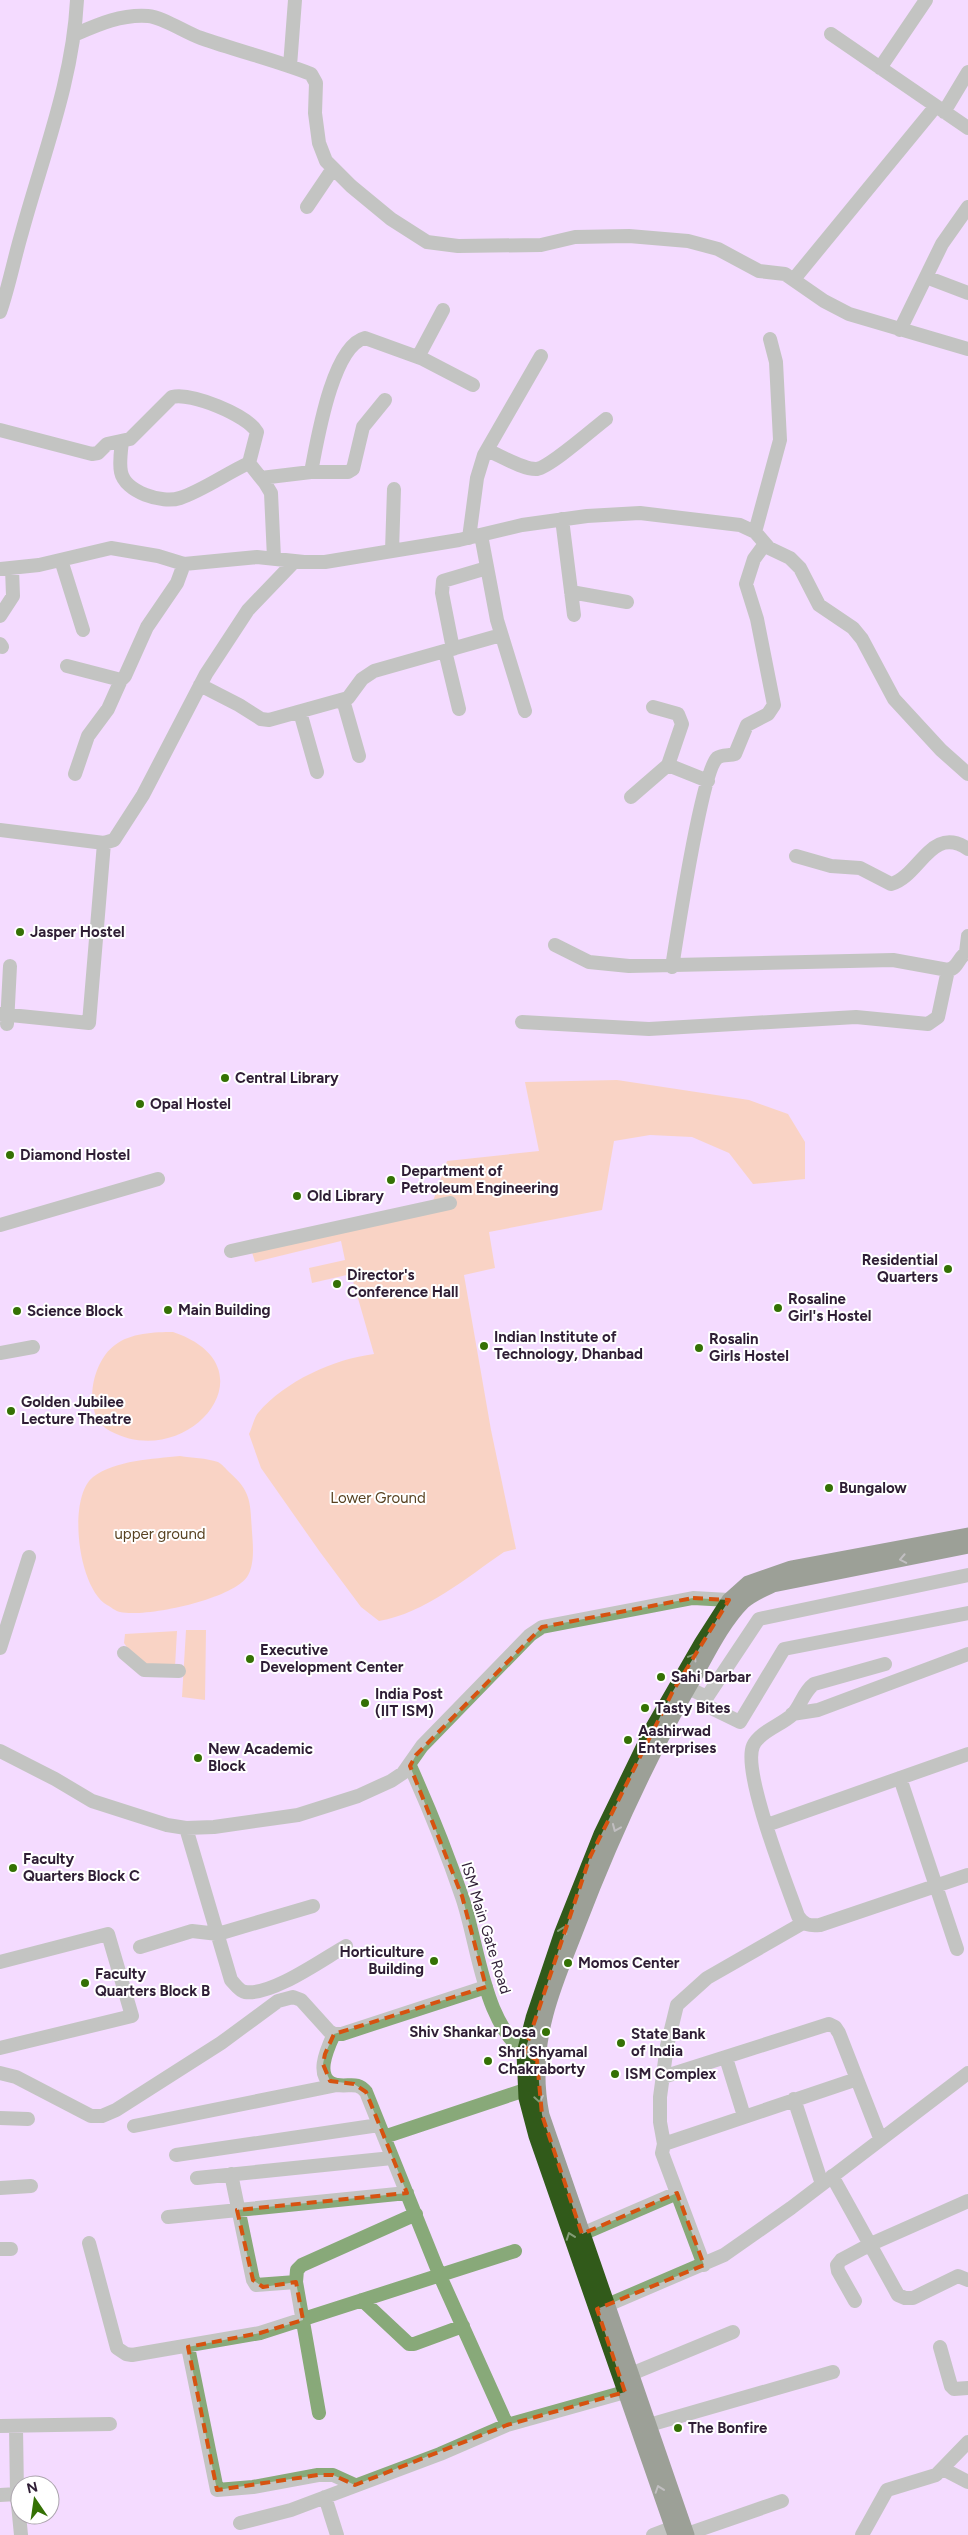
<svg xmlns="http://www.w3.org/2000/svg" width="968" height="2535" viewBox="0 0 968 2535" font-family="Figtree,sans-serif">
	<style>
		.green { fill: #ffcb7e }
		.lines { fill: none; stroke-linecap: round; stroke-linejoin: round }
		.minor { stroke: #88a979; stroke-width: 14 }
		.highway { stroke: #315a1a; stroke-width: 15 }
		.oneway { stroke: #839c76 }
		.marked { fill: none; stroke: #d65310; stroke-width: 4; stroke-dasharray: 10 6; stroke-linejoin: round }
		.poi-dot { fill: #347104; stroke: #fff; stroke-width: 2 }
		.labels { text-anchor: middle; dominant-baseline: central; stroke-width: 4; stroke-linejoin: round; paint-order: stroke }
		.poi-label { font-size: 15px; font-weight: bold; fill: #2f1e35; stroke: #fff; text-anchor: start }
		.park-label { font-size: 15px; fill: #584221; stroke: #fff }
		.street-label { font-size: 15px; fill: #2f1e35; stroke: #fff }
	</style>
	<rect width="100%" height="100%" fill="#f4dbff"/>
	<path class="green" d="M617,1080L749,1100L788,1114L805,1142V1179L753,1184L729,1153L692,1137L650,1135L614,1141L602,1210L489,1232L495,1268L464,1275L491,1430L516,1549L504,1552C466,1578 425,1613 379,1621L361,1607L320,1552L261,1468L249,1434C252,1428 254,1418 258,1413C285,1381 334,1359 374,1354L351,1274L312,1283L309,1268L345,1260L341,1241L255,1262L251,1249L432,1204L447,1161L539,1151L525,1082Z
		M173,1332C277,1367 188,1473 110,1431C81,1416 91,1362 115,1345C130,1333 155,1332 173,1332Z
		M180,1456C192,1458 206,1458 218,1462C222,1464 226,1469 229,1472C252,1492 250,1503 252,1532C253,1545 255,1565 247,1577C232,1599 146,1618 120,1612C115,1611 111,1607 107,1605C78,1588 67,1498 93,1477C116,1460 153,1459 180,1456Z
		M186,1630H206L205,1700L182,1697Z
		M177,1631L175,1667L140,1666L124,1643L125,1634Z"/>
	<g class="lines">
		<path class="minor" d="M831,34L968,128
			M74,35C97,25 121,14 148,16C163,17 186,33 201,38C238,51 275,60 311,74L316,83L315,113L319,143L326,161L351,186L391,219L427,242L458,246L541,245L575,237L629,236L688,241L718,249L759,271L785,274L824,301L849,314L968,349
			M290,66L295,0
			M880,68L926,0
			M944,112L968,72
			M307,207L332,170
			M926,277L968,293
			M794,279L936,106
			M0,312C9,286 14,259 22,232C43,155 73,80 77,0
			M900,330L942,244L968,207
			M418,357L443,310
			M0,430L92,454L98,453L107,444L130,439L172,397C191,392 247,415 257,432L249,463L265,483L271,493L274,558
			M122,441C121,451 119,463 121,472C125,492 162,504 180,498C202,491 227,473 249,463
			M487,450C499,455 524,470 537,469C550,467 593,429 606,419
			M311,472C317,442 332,346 365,338L423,359L473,385
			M261,478L311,472H348L353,469L363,427L385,400
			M562,519L574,615
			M755,532L780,440L776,362L770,339
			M481,535L497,620L525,711
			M469,538L477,478L484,455L541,356
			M392,551L394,489
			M61,560L83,630
			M0,569L39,565L111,548L158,556L184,564L257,557L304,562H325L459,540L522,525L587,516L640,513L740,525L755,532L769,548L790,558L800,568L819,605L853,628L862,639L894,699L941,750L968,774
			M571,592L627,602
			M0,616L13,596L12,568
			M0,644L2,647
			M453,649L442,593L443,581L487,568
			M445,651L459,709
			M67,666L121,680L125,676L147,627L177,583L184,564
			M200,685L239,705L261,719L269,720L348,698L362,679L374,671L501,635
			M343,700L359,756
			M300,712L317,772
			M668,765L708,781
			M75,774L88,736L108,709L121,680
			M631,797L668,765L682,724L678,714L653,707
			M0,830L104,843L114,840L143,795L206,674L248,610L295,561
			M796,856L831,866L860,868L891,884C920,876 931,824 968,849
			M555,945L589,962L629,966L893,960L948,970C959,968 958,956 968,952
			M966,952L968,936
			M672,967C677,936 702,772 717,758C722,754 730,756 735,754L747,725L768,714L774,705L757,619L746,584L754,559L765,544
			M0,1014L89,1023L104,843
			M522,1022L649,1029L856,1017L928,1024L938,1017L948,970
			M7,1024L10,966
			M0,1225L158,1179
			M231,1251L450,1203
			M0,1353L33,1347
			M0,1648L29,1557
			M124,1653L144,1670L179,1671
			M885,1664L814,1684C803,1692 801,1706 792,1715C781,1725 759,1732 753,1746C742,1772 787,1885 798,1916C804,1925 809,1926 820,1925L968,1875
			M688,1688L707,1697L759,1619L968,1575
			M707,1697L703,1704L740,1722L784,1649L968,1613
			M792,1714L818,1710L968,1654
			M0,1751L55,1779L92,1801L167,1825L186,1828L214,1827L298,1815L358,1796L391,1781L403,1773L422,1746L530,1635L542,1627L693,1598L729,1600
			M410,1766C429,1808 447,1853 462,1897C479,1946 483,2028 531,2057
			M900,1778L957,1949
			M767,1825L968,1754
			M186,1828L231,1980C235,1984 239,1991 245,1992C272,1996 323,1959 346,1946
			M140,1947L192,1931L218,1934L313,1906
			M0,1962L108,1934L132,2016L0,2048
			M334,2034C328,2047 312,2080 337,2085C350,2087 357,2081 366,2092L440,2276L507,2425
			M726,2058L744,2116
			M0,2073L16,2077L91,2116H102L116,2110L221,2043L278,2001L293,1997L301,2000L329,2031L334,2034H342L486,1987
			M663,2077L829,2024L835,2027L839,2033L880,2138
			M794,2099L822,2184
			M0,2118L28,2119
			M134,2126L337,2085
			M384,2137L525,2090
			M664,2144L660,2122V2097L667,2046L677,2005L707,1978L803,1923
			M176,2155L379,2125
			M231,2174L253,2280L256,2285L296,2282
			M832,2176L898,2295L905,2298H913L958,2276L968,2280
			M197,2178L392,2158
			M0,2188L31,2186
			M168,2217L407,2193
			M582,2234L677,2193
			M89,2243L117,2348L126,2354L132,2355L260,2333L515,2251
			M0,2249H11
			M704,2265L662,2153L664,2144L857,2079
			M362,2300L409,2344H414L463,2326
			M855,2301L838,2271L837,2265L841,2260L871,2244L968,2201
			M598,2309L724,2255L791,2208L968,2073
			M188,2347L217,2490L253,2487L318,2475H333L355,2485
			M940,2347L951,2386L954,2389L968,2388
			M631,2374L733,2332
			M319,2413L296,2282L297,2270L302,2265L416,2214
			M649,2425L833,2372
			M0,2426L110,2424
			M16,2427L17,2494L21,2535
			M943,2469L968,2482
			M0,2495L17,2494
			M325,2497L337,2535
			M240,2523L291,2510L440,2454L507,2425L625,2392
			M653,2535L682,2524
			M684,2535L782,2501
			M862,2535L887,2490L936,2475L968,2442"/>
		<path class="highway" d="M675,2535L536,2136L526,2098L524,2053L533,2018L562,1932L601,1834L653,1727L702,1642L729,1600L748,1583L791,1568L968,1535
			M687,2535L542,2115C535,2080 537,2048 546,2014C554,1983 567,1954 578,1925C611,1839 648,1758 694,1678C708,1653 723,1622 743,1602C752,1594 762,1590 773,1585L968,1546"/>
	</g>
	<defs><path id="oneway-chevron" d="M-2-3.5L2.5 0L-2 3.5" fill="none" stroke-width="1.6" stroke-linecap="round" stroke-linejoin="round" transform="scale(1.25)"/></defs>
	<g class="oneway">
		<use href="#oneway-chevron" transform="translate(903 1559) rotate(169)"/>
		<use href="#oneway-chevron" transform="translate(693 1657) rotate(-59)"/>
		<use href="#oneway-chevron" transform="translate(616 1828) rotate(113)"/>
		<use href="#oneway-chevron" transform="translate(563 1930) rotate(-70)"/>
		<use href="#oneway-chevron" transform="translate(539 2099) rotate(80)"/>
		<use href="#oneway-chevron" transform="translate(570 2236) rotate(-110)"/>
		<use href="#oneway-chevron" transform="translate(659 2489) rotate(-109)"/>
	</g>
	<path d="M0 0H968V2535H0ZM693,1598L729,1600L673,1691L590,1857L524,2053L537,2060L542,2115L582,2234L677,2193L704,2265L597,2309L625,2392L507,2425L355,2485L333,2475H318L217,2490L188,2347L260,2333L303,2320L296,2282L263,2287L253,2280L237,2210L407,2193L366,2092L354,2084L330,2081L323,2064L325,2054L334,2034L486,1987L462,1896L410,1766L416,1755L542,1627Z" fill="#f4dbff" fill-opacity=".55" fill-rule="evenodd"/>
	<path class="marked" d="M693,1598L729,1600L673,1691L590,1857L524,2053L537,2060L542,2115L582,2234L677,2193L704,2265L597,2309L625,2392L507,2425L355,2485L333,2475H318L217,2490L188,2347L260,2333L303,2320L296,2282L263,2287L253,2280L237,2210L407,2193L366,2092L354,2084L330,2081L323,2064L325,2054L334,2034L486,1987L462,1896L410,1766L416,1755L542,1627Z"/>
	<g class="poi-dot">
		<circle cx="20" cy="932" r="5"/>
		<circle cx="225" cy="1078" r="5"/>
		<circle cx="140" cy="1104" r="5"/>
		<circle cx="10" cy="1155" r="5"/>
		<circle cx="391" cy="1180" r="5"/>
		<circle cx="297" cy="1196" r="5"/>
		<circle cx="948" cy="1269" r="5"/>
		<circle cx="337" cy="1284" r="5"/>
		<circle cx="778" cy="1308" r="5"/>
		<circle cx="168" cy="1310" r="5"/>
		<circle cx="17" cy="1311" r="5"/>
		<circle cx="484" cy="1346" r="5"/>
		<circle cx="699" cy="1348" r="5"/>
		<circle cx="11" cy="1411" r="5"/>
		<circle cx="829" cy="1488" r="5"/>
		<circle cx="250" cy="1659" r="5"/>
		<circle cx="661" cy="1677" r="5"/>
		<circle cx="365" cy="1703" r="5"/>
		<circle cx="645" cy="1708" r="5"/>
		<circle cx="628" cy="1740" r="5"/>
		<circle cx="198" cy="1758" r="5"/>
		<circle cx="13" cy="1868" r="5"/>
		<circle cx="434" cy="1961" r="5"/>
		<circle cx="568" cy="1963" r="5"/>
		<circle cx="85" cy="1983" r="5"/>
		<circle cx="546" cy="2032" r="5"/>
		<circle cx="621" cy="2043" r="5"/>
		<circle cx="488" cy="2061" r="5"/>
		<circle cx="615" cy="2074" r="5"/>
		<circle cx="678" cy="2428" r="5"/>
	</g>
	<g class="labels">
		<g class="poi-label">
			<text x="30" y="932">Jasper Hostel</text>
			<text x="235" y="1078">Central Library</text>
			<text x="150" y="1104">Opal Hostel</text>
			<text x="20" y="1155">Diamond Hostel</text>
			<text x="401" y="1171">Department of<tspan x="401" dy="17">Petroleum Engineering</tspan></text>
			<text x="307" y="1196">Old Library</text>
			<text x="938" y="1260" text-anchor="end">Residential<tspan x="938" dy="17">Quarters</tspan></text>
			<text x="347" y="1275">Director's<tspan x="347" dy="17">Conference Hall</tspan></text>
			<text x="788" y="1299">Rosaline<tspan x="788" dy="17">Girl's Hostel</tspan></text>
			<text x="178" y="1310">Main Building</text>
			<text x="27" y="1311">Science Block</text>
			<text x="494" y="1337">Indian Institute of<tspan x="494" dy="17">Technology, Dhanbad</tspan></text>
			<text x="709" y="1339">Rosalin<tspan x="709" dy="17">Girls Hostel</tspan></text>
			<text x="21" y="1402">Golden Jubilee<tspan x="21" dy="17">Lecture Theatre</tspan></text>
			<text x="839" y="1488">Bungalow</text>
			<text x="260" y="1650">Executive<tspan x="260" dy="17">Development Center</tspan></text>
			<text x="671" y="1677">Sahi Darbar</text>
			<text x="375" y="1694">India Post<tspan x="375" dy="17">(IIT ISM)</tspan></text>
			<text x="655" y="1708">Tasty Bites</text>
			<text x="638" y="1731">Aashirwad<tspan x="638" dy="17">Enterprises</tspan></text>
			<text x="208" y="1749">New Academic<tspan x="208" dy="17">Block</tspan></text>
			<text x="23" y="1859">Faculty<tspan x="23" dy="17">Quarters Block C</tspan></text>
			<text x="424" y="1952" text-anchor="end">Horticulture<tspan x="424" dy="17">Building</tspan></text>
			<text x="578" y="1963">Momos Center</text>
			<text x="95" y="1974">Faculty<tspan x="95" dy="17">Quarters Block B</tspan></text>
			<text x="536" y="2032" text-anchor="end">Shiv Shankar Dosa</text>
			<text x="631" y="2034">State Bank<tspan x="631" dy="17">of India</tspan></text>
			<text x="498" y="2052">Shri Shyamal<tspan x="498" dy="17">Chakraborty</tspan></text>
			<text x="625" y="2074">ISM Complex</text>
			<text x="688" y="2428">The Bonfire</text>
		</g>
		<g class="park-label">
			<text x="378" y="1498">Lower Ground</text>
			<text x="160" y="1534">upper ground</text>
		</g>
		<g class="street-label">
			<text transform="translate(486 1928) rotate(73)">ISM Main Gate Road</text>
		</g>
	</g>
	<g transform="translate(35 2500) rotate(347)"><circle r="24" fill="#ffffff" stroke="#aca5ae"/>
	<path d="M0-4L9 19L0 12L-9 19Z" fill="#347104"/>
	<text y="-8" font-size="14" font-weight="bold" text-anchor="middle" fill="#2f1e35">N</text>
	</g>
</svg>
